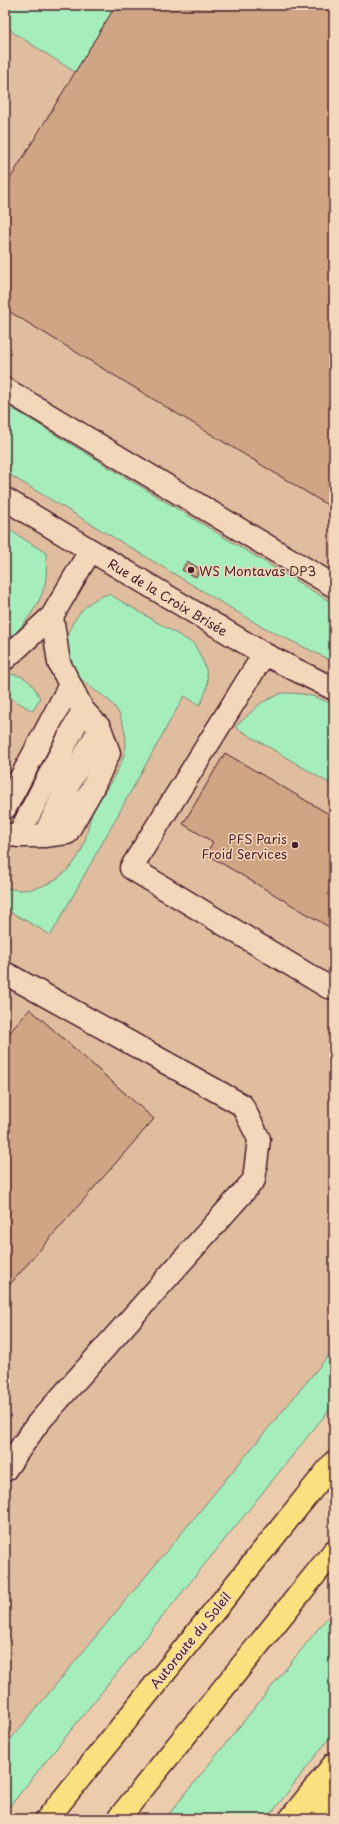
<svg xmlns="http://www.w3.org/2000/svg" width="339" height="1824" viewBox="0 0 339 1824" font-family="'Playpen Sans',sans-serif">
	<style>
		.built { fill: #e1bd9f }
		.green { fill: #a5eebc; stroke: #788674 }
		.building { fill: #d0a585; stroke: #4a1f2b }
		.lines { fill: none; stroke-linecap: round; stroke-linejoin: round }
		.minor-casing { stroke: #4a1f2b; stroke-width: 25 }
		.major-casing { stroke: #4a1f2b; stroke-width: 25 }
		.highway-casing { stroke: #4a1f2b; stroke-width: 25 }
		.minor { stroke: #f3d7ba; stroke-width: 22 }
		.major { stroke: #fae180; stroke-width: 22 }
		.highway { stroke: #fae180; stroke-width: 22 }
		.poi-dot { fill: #4a1f2b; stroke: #f3d7ba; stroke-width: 1.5 }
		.labels { text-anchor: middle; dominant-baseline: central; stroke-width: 3; stroke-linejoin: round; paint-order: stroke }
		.poi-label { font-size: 13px; fill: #4a1f2b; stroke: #f3d7ba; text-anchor: start }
		.street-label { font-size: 13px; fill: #4a1f2b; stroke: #f3d7ba }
	</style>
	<rect width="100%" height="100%" fill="#edccad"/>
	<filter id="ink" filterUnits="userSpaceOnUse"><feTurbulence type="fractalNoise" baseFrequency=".025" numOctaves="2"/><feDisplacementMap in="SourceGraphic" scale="8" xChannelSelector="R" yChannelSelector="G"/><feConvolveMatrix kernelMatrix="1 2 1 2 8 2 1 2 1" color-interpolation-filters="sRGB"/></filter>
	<g filter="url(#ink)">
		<path class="built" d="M5,5H334V1354L5,1764Z"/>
		<path class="green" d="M5,5H116L75,72L14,33L5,24Z
			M5,404L334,604V662L259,625L5,472Z
			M5,527L46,553C46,561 47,570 46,578C43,604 22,627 5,644Z
			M109,594L194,644C201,656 210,673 207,687C206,693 202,700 200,705L184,696L51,935L5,909V887C32,897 65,880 79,855C87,842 88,820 94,809C104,792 125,764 126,744C126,734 123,721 118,712C111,698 95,692 84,682C62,662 60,642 76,618C84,606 95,597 109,594Z
			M5,674C25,674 31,681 40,698L33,711L5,695Z
			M282,693C305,693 313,695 334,705V786L235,727L261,703Z
			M334,1349V1404L5,1812V1746Z
			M334,1609V1732L267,1819H165Z"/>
		<path class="building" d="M116,5H334V509L5,309V187Z
			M187,561L200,569L196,577L182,570Z
			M225,753L334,817V930L206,854L213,842L183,824Z
			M30,1009L154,1119L5,1290V1038Z"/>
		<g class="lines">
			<defs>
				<path id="minor" d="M5,389L334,586
					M5,499L264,654L334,689
					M52,616L90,551
					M264,654L131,868L328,987
					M5,659L52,616L59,663L83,710L18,836L5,834
					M5,808L70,685
					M18,836H44L72,778L100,728L83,710
					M44,836L67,833L92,789L109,753L100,728
					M5,973L242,1105L259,1139L254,1180L38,1423L5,1470"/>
				<path id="major" d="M290,1819L334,1764
					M313,1819L334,1793"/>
				<path id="highway" d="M47,1819L334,1462
					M118,1819L334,1551"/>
			</defs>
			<use href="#minor" class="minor-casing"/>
			<use href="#major" class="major-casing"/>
			<use href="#highway" class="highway-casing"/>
			<use href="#minor" class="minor"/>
			<use href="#major" class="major"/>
			<use href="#highway" class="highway"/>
		</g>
	</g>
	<g class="poi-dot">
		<circle cx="191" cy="570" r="4"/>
		<circle cx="295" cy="845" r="4"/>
	</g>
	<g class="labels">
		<g class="poi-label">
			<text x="199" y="570">WS Montavas DP3</text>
			<text x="287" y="838" text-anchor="end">PFS Paris<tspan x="287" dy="15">Froid Services</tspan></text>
		</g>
		<g class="street-label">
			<text transform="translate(168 597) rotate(31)">Rue de la Croix Brisée</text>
			<text transform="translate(190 1640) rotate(-51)">Autoroute du Soleil</text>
		</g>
	</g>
	<rect width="339" height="1824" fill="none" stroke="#f3d7ba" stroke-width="20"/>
	<rect x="10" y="10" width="319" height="1804" fill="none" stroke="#4a1f2b" stroke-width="1.5" filter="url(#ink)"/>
</svg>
